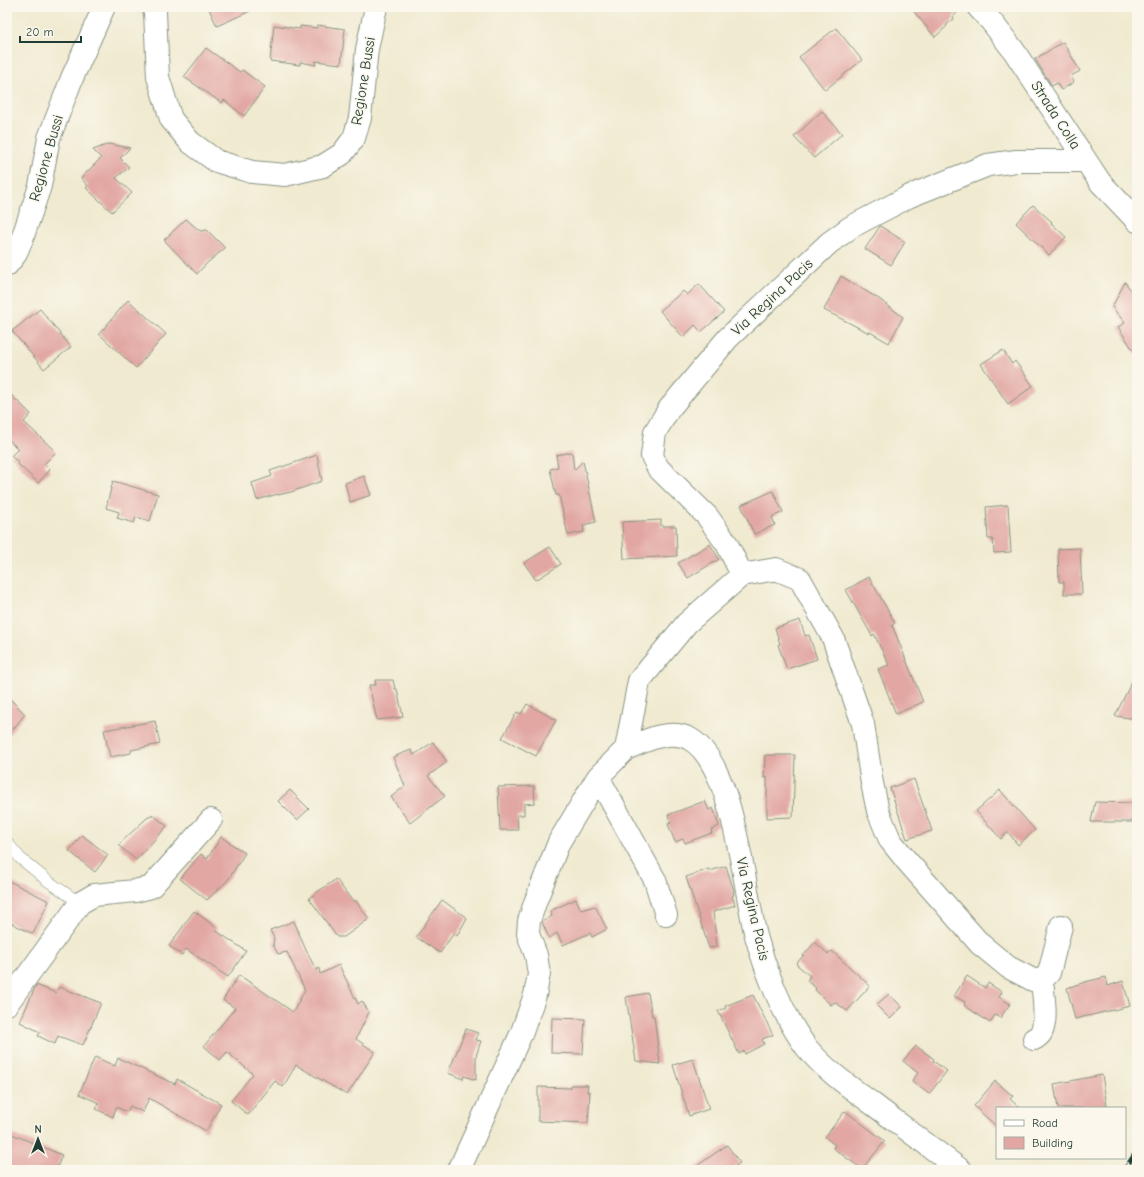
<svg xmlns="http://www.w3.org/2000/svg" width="1144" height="1177" viewBox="0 0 1144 1177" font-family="'Comic Neue',sans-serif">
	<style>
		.building { fill: #e2a7a3 }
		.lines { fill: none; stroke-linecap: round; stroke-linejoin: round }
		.lane-casing { stroke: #889482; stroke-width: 12 }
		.street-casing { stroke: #889482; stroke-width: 24 }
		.lane { stroke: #fff; stroke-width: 11 }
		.street { stroke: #fff; stroke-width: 22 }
		.rail-casing { stroke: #1f3d34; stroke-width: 4.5 }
		.rail { stroke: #fbf7ec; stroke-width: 3; stroke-dasharray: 9; stroke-linecap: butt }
		.labels { text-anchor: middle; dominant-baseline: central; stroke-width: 3; stroke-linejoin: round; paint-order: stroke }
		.street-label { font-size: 15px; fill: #1f3d34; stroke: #fbf7ec }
	</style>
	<rect width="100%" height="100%" fill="#fbf7ec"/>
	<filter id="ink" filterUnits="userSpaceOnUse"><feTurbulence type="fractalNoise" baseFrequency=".025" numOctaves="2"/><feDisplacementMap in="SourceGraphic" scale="8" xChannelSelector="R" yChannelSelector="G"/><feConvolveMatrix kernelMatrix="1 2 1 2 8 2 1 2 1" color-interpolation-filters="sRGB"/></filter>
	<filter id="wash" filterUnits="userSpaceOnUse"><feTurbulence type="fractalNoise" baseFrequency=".012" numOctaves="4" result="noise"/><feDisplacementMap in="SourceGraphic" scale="16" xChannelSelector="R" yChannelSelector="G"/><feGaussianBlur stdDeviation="0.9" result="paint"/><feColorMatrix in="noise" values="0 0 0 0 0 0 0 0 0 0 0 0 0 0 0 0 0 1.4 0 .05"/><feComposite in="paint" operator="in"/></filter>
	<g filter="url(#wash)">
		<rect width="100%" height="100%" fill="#f0ead0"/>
		<g id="blocks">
			<path class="building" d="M208,7H259L217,26Z
				M910,7H962L953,17L954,19L946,25L947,26L935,37Z
				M274,25L300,29V26L317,28V25L345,29L341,64L315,61L316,65L300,62V65L270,61Z
				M836,28L862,60L825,90L799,57Z
				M1063,42L1080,71L1071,76L1074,82L1061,90L1057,83L1052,86L1035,59Z
				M206,48L240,72L242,70L265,87L244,116L224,100L222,103L184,77Z
				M822,111L842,134L814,158L794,137Z
				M109,144L130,148L120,158L129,167L116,178L132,193L112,212L86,188L88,186L81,178L101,158L93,150Z
				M1033,205L1052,222L1051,223L1066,237L1049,255L1016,223Z
				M186,219L200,231L207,230L225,248L207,263L197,274L164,240Z
				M880,226L905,242L891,265L865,249Z
				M841,276L879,299L903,317L889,343L870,332L869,333L824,310Z
				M1125,282L1137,299V356L1118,327L1125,323L1112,307Z
				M699,284L724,312L701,332L695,325L683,337L660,311L683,291L687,295Z
				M128,300L166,334L136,368L99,334Z
				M40,309L71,347L44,369L12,331Z
				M1003,350L1012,364L1015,361L1033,386L1008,404L981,364Z
				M7,391L31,414L24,422L56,452L44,464L50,470L38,483L17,463L18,462L11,456L18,449L8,439L7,440Z
				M572,452L574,470L583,461L596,522L583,525L584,532L568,535L559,495H556L550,469L558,467L556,455Z
				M317,455L322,481L291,492L278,495V494L257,500L252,483L272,476L270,471Z
				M364,476L371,495L350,502L345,483Z
				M113,481L158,494L150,521L136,517L134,523L117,518L119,512L106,508Z
				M773,491L783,512L772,517L775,525L754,534L741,505Z
				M1008,505L1011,552L994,553L993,539H988L986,507Z
				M661,520V526H676L677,556L624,559L622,522Z
				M710,544L719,559L688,578L678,563Z
				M550,547L561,564L536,580L524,563Z
				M1080,548L1082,594H1064V582H1059L1058,549Z
				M869,577L895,623L892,625L923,702L896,714L878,669L889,665L874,634L872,636L846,590Z
				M800,620L805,636L809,635L817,659L787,669L778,645L780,644L775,628Z
				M1137,671V719L1115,716Z
				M375,680H393L395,689H397L403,717L377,720L369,685H376Z
				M7,696L25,714L7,737Z
				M527,704L556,720L536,756L502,738L517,712L521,714Z
				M155,721L160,744L131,750V753L110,757L104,730Z
				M433,742L447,762L428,776L445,796L410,823L391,797L405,786L393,757L411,750L414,755Z
				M765,755H795L793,817L767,818V777L764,778Z
				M914,779L932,831L907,839L890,788Z
				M534,786L535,803L524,804V815H517L518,830H500L498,787Z
				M290,790L309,809L297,820L278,801Z
				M1000,790L1035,830L1018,845L1008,832L1001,839L976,811Z
				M705,801L709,810L713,808L719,826L711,830L712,833L685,843L683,839L675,842L668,824L671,823L668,815Z
				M1095,802L1133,803L1132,822H1091Z
				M153,815L167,826L136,860L118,845L147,818Z
				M82,835L108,855L95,872L69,851Z
				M221,837L245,853L228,880L207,900L180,879L201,854L207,859Z
				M726,866L734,891L733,892L734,895L732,896L735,905L713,912L717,947L709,948L686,877L709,869L710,871Z
				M336,879L353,902L355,900L369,919L344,937H337L309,898Z
				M7,880L49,901L33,934L7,921Z
				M576,899L581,910L595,906L607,929L592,937L590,933L563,945L557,933L549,938L542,922L552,916L550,911Z
				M442,900L467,918L457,936L454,933L440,953L416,937Z
				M194,911L217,928L215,930L246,951L228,977L186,949L182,955L169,946Z
				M294,921L305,948L316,970L319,968L320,974L339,965L358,1004L362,1001L369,1012L356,1039L375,1052L347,1095L296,1065L283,1087L275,1081L248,1115L231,1101L253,1074L227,1052L220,1060L204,1046L235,1008L223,1000L239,975L293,1012L305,990L287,952L278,954L273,945L274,938L270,930Z
				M815,942L828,954L832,951L870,986L847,1011L835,1002L831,1005L815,990L816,988L807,981L810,976L796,964Z
				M967,976L985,988L988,983L1002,992L999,997L1010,1004L1000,1018L995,1015L990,1023L964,1005L965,1002L954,996Z
				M1106,977L1108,986L1123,981L1130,1006L1075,1019L1067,988L1085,982Z
				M36,985L56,993L59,987L101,1003L83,1045L58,1036L55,1044L38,1036L40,1032L20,1022Z
				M648,993L652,1016H654L660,1064L636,1061L626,997Z
				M889,994L902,1007L890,1019L876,1005Z
				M753,995L773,1035L762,1039L764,1044L745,1054L744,1051L739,1054L718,1011L726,1008L725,1006Z
				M552,1018L585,1019L583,1054L551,1053Z
				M466,1029L478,1033L476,1040L481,1041L476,1056V1080L464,1076L463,1079L448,1073Z
				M916,1046L934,1059L933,1061L947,1071L929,1094L912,1081L918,1073L903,1061Z
				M95,1057L115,1066L118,1058L175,1084L177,1079L221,1104L206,1131L149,1098L143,1112L130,1106L127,1112L116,1107L113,1117L96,1109L99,1103L79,1094Z
				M693,1059L709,1109L689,1116L673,1065Z
				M1102,1075L1107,1106L1096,1108H1058L1054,1084Z
				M995,1081L1013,1096L1010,1099L1020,1108H997V1127L974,1106Z
				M571,1085H588L587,1092H590L588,1123L538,1121V1087L571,1088Z
				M845,1111L885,1141L862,1169L833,1148L835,1145L825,1137Z
				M7,1132L62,1155L56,1170H7Z
				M727,1145L740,1163L730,1170H691Z"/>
		</g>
	</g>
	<g filter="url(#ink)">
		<use href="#blocks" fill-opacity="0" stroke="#889482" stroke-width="1"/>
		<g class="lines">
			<defs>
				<path id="lane" d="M7,842L20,858L48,881L80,903"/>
				<path id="street" d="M153,7L155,12L158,77L171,119L190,142L216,161L252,172L285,175L323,166L342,154L354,138L360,118L367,49L376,7
					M978,7L991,21L1014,51L1100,182L1137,221
					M7,265L15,255L22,239L40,186L49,138L72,78L104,7
					M742,575L727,544L707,516L658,468L652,456L655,432L669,409L728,338L829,243L851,227L910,196L988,165L1016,161H1086
					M626,749C645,741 670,728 690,739C734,764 744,890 756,936C766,972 784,1018 807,1048C825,1070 851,1088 874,1105C903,1127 932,1148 961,1170
					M598,777L626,749L639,681L687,623L742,575L776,569L800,579L833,638L863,724L872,783L878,811L890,840L906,860L980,944L1008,967L1033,980H1042L1049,973L1061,926
					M7,1004L80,903L94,895L135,891L151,887L211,820
					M1034,1039C1036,1038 1039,1036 1041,1033C1048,1020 1043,994 1042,980
					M459,1170L522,1032L535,995L539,974L536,955L528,934L529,921L536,900L559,842L598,777L655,880L666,915"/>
			</defs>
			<use href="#lane" class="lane-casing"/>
			<use href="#street" class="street-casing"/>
			<use href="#lane" class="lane"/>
			<use href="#street" class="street"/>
			<defs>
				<path id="rail" d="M1124,1170L1137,1151"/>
			</defs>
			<use href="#rail" class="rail-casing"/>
			<use href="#rail" class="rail"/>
		</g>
	</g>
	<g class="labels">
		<g class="street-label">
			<text transform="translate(363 81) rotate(-81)">Regione Bussi</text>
			<text transform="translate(1056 115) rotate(57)">Strada Colla</text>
			<text transform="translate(46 158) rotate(-74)">Regione Bussi</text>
			<text transform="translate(772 297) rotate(-43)">Via Regina Pacis</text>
			<text transform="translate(753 909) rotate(77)">Via Regina Pacis</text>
		</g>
	</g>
	<rect width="1144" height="1177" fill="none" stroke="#fbf7ec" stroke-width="24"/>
	<rect x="996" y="1107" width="130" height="52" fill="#fbf7ec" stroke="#a3ada2"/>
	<rect x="1004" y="1120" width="20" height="6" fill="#ffffff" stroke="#a3ada2"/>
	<text x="1032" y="1127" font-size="12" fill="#1f3d34">Road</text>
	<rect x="1004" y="1137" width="20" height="12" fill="#e2a7a3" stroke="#a3ada2"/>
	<text x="1032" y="1147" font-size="12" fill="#1f3d34">Building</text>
	<g transform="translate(38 1139)" stroke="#fbf7ec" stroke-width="3" paint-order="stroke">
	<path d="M0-3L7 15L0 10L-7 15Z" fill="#1f3d34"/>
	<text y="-6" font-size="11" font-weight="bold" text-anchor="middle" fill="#1f3d34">N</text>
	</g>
	<path d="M20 36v6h61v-6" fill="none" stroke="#1f3d34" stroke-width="2"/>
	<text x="26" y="36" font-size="12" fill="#1f3d34" stroke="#fbf7ec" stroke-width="3" paint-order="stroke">20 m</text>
</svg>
